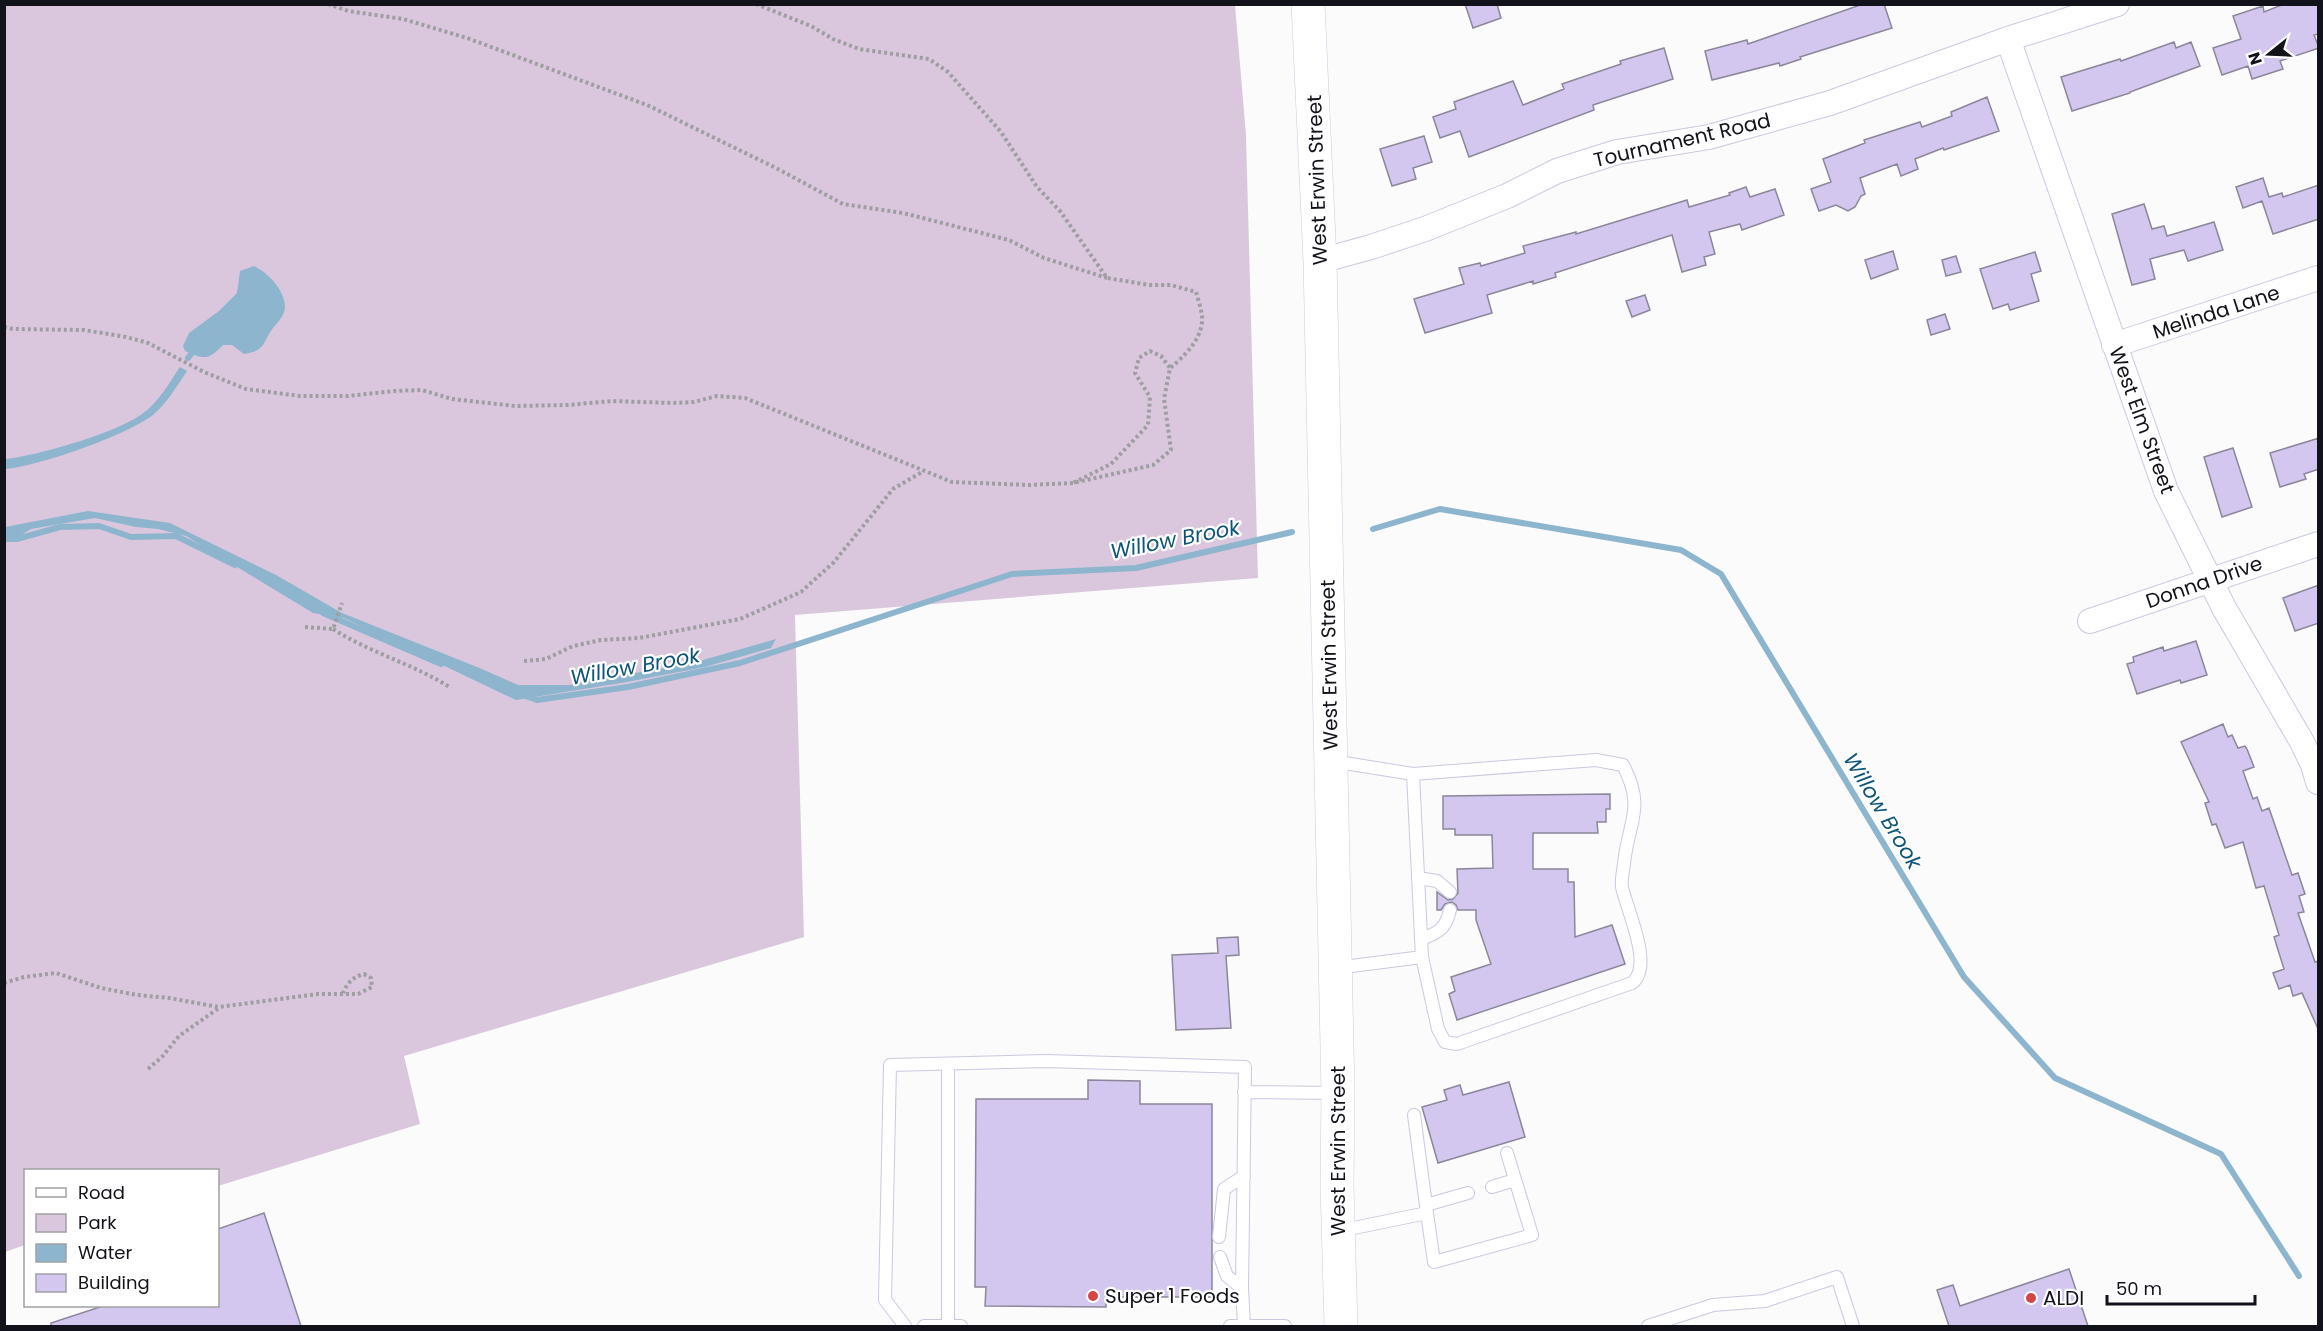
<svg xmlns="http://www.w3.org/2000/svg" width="2323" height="1331" viewBox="0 0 2323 1331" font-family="Poppins,sans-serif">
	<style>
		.green { fill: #dac7de }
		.water { fill: #8db5ce }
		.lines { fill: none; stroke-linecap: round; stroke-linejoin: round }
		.stream { stroke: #8db5ce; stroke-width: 6 }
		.building { fill: #d3c7ef; stroke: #8c869a; stroke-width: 1.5 }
		.service-casing { stroke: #c7cae0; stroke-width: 14 }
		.minor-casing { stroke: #c7cae0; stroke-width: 26 }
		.secondary-casing { stroke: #c7cae0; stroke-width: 34 }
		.path { stroke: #9e9ea1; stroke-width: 4; stroke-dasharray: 3 3; stroke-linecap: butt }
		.service { stroke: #fff; stroke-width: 12 }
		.minor { stroke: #fff; stroke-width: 24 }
		.secondary { stroke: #fff; stroke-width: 33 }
		.poi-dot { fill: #d54547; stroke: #fff; stroke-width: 2 }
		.labels { text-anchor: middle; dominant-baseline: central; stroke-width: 4.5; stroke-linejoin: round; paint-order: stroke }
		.street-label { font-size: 20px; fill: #12131a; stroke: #fff }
		.poi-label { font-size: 20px; fill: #12131a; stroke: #fff; text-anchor: start }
		.water-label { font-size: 21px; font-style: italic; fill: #0d5578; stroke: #fff }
	</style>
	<rect width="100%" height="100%" fill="#fbfbfb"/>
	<path class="green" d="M5,5H1235L1246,135L1258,578L795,615L804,937L404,1056L420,1124L218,1186V1170H26L25,1245L5,1252Z"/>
	<path class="water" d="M254,266C268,273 284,289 285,306C285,317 276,323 271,331C261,347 264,350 244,354L232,345H223C208,361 203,359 185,351L183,346L189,333L219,311L237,293L240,271Z
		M180,367L187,371C177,386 167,403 153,415C125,436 39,466 5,469V459C37,456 116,433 142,414C159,402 169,383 180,367Z
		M88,511L170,523L276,575L342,613L482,669L518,685H570L696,662L776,639L771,648L705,667L627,682L516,700L344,618L313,613L186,536L158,529L136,527L95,518L31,529L10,542H5V527Z"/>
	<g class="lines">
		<path class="stream" d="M188,358L195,349
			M1373,529L1440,509L1681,550L1721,574L1964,977L2055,1078L2221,1154L2299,1276
			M4,539H17L60,527L99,526L131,537L176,536L235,565
			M323,613L441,664
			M523,695L537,700L628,687L740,663L1012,574L1136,568L1292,532"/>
	</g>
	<path class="building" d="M1465,4H1497L1501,18L1473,28Z
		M1863,4H1884L1892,28L1800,57L1801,59L1780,66L1779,63L1712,80L1705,51L1747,40L1748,44Z
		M2284,4H2319V34L2314,35L2319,48L2280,61L2283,69L2252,79L2248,66L2222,75L2213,48L2241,39L2233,16L2263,6L2264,12Z
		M2174,42L2176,48L2191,42L2200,66L2130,92V93L2072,111L2061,77L2120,59L2121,61Z
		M1664,48L1673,79L1593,105L1594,110L1469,157L1460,131L1440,138L1433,117L1456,109L1454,102L1513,81L1523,105L1564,89L1562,84L1621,64L1620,61Z
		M1987,97L1999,131L1944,150L1943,148L1915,159L1918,169L1901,176L1897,164L1860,178L1865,194L1861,196L1855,207L1848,211L1836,205L1819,211L1811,189L1831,182L1823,159L1865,143L1864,140L1920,122L1922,127L1952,116L1951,112Z
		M1424,136L1432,162L1413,168L1416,179L1392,186L1380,149Z
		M2263,178L2269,197L2282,193L2283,197L2319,185V219L2273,234L2262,201L2243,208L2236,187Z
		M1746,187L1750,197L1775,189L1784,215L1742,230L1740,224L1709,232L1715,254L1704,257L1706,265L1682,272L1672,235L1555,273L1556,277L1533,284V281L1487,295L1492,313L1425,333L1414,299L1464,284L1459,268L1480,263L1481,266L1525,253L1523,246L1576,232V234L1687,200L1689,207L1730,195L1729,193Z
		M2144,204L2152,229L2164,226L2167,236L2214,222L2223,250L2188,261L2184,250L2150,259L2155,279L2132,285L2112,214Z
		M1893,251L1898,269L1871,279L1865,260Z
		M2035,252L2041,271L2031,274L2039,301L2010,310L2008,304L1993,309L1980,269Z
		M1956,256L1961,272L1946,276L1942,260Z
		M1645,295L1650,310L1632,317L1626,301Z
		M1945,314L1950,329L1931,335L1927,320Z
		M2319,438V469L2304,474L2306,479L2280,487L2270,453Z
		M2233,448L2252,507L2222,517L2204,457Z
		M2319,585V623L2295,631L2283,598Z
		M2196,641L2207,675L2181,683L2180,680L2137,694L2127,664L2134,662L2133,657L2163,647L2164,651Z
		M2223,724L2228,737L2232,735L2238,748L2245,746L2247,749L2254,767L2243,771L2253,799L2257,797L2262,811L2269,808L2292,875L2298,873L2305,894L2299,896L2304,912L2298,913L2315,962L2319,961V1031L2302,993L2293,996L2290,985L2279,989L2273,973L2284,969L2274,937L2279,935L2264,886L2256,888L2243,842L2225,848L2216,824L2212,825L2205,803L2209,802L2181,742Z
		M1610,794V809H1606V822H1597L1598,833H1533V869H1568V882H1574L1575,937L1612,925L1625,964L1457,1020L1449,994L1455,991L1451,977L1491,964L1476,920V910H1458L1456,905L1452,902L1445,904L1441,910H1437V892L1448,900L1453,899L1458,893L1457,869L1493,868L1492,835H1455V829H1443V796Z
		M1238,937L1239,955L1226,956L1231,1028L1176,1030L1172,955L1218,953L1217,938Z
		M1088,1080L1140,1081V1104H1212V1297H1106V1307L985,1306L986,1287H975L976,1099H1088Z
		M1509,1082L1525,1137L1438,1163L1422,1107L1447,1100L1444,1090L1460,1085L1463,1095Z
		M264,1213L301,1326H51V1323L106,1305H218V1229Z
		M2069,1269L2088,1326H1949L1937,1290L1953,1285L1960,1306Z"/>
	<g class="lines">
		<defs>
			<path id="service" d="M1332,761L1413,774
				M1418,878L1437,881L1450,892
				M1421,939C1439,933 1446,928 1450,910
				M1336,968L1422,957L1438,1029L1445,1042L1457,1044L1632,983C1654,966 1627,911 1622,887C1621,880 1623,871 1624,864C1628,821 1646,809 1623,765L1596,760L1413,774L1422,957
				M948,1064V1326
				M1244,1092L1336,1093
				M1492,1187L1515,1180
				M1426,1205L1468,1193
				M1427,1213L1434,1262L1532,1235L1507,1153
				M1339,1231L1427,1213L1414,1115
				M1219,1237L1224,1189L1244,1176
				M1220,1257L1227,1276L1242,1288
				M905,1326L885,1300L890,1065L1046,1061L1245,1067L1242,1288L1244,1326
				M924,1326H961
				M1230,1326H1285
				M1648,1326L1713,1305L1765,1301L1837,1277L1853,1326"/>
			<path id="minor" d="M2008,39L2166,491L2224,608L2302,742L2313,765L2318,782
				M1320,261L1371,247L1425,229L1507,196L1557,171L1617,152L1709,137L1830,103L2008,39L2117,4
				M2114,345L2318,278
				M2090,621L2318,544"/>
			<path id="secondary" d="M1308,4L1320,261L1338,1093L1337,1185L1341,1326"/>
		</defs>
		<use href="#service" class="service-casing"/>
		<use href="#minor" class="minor-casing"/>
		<use href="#secondary" class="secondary-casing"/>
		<path class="path" d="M328,4L348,11L403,19L467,38L647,105L776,168L843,204L903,213L1009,240L1044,258L1107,278
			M756,4L811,26L833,39L859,49L929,59L948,72L1001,132L1037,187L1060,211L1107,278L1149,285H1171L1196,292C1198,299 1201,308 1202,316C1204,337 1185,356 1170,368
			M4,327L13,329L84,330L126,337L148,343L204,372L246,389L300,396H348L394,391L422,390L452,399L515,406L568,405L612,401L672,403L694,402L717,396L745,398L952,482L1029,485L1073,483L1153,465L1171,450L1164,399L1170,368L1161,356L1150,351L1139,358L1135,373L1150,397L1148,425L1111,464L1073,483
			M305,627L333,629L342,603
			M333,629C370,653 414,664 451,688
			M524,661L546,659L573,646L601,640L639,638L740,619L801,592L834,562L893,489L922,472
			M4,983L24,977L56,973L101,988L137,995L169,998L219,1007L318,994H358L372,987L371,978L364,974C353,977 348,982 343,993
			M148,1069L162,1057L179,1036L219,1008"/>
		<use href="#service" class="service"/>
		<use href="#minor" class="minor"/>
		<use href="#secondary" class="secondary"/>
	</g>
	<g class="poi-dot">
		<circle cx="1093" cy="1296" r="6"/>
		<circle cx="2031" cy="1298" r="6"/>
	</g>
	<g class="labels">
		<g class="street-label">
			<text transform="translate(1682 140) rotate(-13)">Tournament Road</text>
			<text transform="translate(1317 180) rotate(-92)">West Erwin Street</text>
			<text transform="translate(2216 312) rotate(-18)">Melinda Lane</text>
			<text transform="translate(2142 420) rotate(70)">West Elm Street</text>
			<text transform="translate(2204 582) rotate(-19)">Donna Drive</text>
			<text transform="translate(1329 665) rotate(-91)">West Erwin Street</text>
			<text transform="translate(1338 1151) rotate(-90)">West Erwin Street</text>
		</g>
		<g class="poi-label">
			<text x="1105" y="1296">Super 1 Foods</text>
			<text x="2043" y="1298">ALDI</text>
		</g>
		<g class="water-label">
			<text transform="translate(1175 539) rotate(-11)">Willow Brook</text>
			<text transform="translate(635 666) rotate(-10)">Willow Brook</text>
			<text transform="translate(1883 811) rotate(59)">Willow Brook</text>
		</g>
	</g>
	<rect width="2323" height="1331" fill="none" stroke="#12131a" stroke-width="12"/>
	<rect x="24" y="1169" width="195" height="138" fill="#ffffff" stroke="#a0a1a3" stroke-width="1.5"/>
	<rect x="36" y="1188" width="30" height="9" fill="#ffffff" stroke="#a0a1a3" stroke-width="1.5"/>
	<text x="78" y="1199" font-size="18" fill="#12131a">Road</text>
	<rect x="36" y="1214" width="30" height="18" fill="#dac7de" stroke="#a0a1a3" stroke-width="1.5"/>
	<text x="78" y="1229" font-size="18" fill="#12131a">Park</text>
	<rect x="36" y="1244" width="30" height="18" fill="#8db5ce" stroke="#a0a1a3" stroke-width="1.5"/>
	<text x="78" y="1259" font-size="18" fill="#12131a">Water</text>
	<rect x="36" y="1274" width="30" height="18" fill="#d3c7ef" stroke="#a0a1a3" stroke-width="1.5"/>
	<text x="78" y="1289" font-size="18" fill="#12131a">Building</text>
	<g transform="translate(2269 54) rotate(252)" stroke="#ffffff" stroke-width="4.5" paint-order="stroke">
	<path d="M0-4.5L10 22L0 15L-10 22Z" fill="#12131a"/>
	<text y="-9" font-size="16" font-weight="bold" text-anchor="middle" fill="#12131a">N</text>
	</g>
	<path d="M2107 1295v9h148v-9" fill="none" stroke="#12131a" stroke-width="3"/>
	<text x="2116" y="1295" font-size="18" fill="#12131a" stroke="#ffffff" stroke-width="4.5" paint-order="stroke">50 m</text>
</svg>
